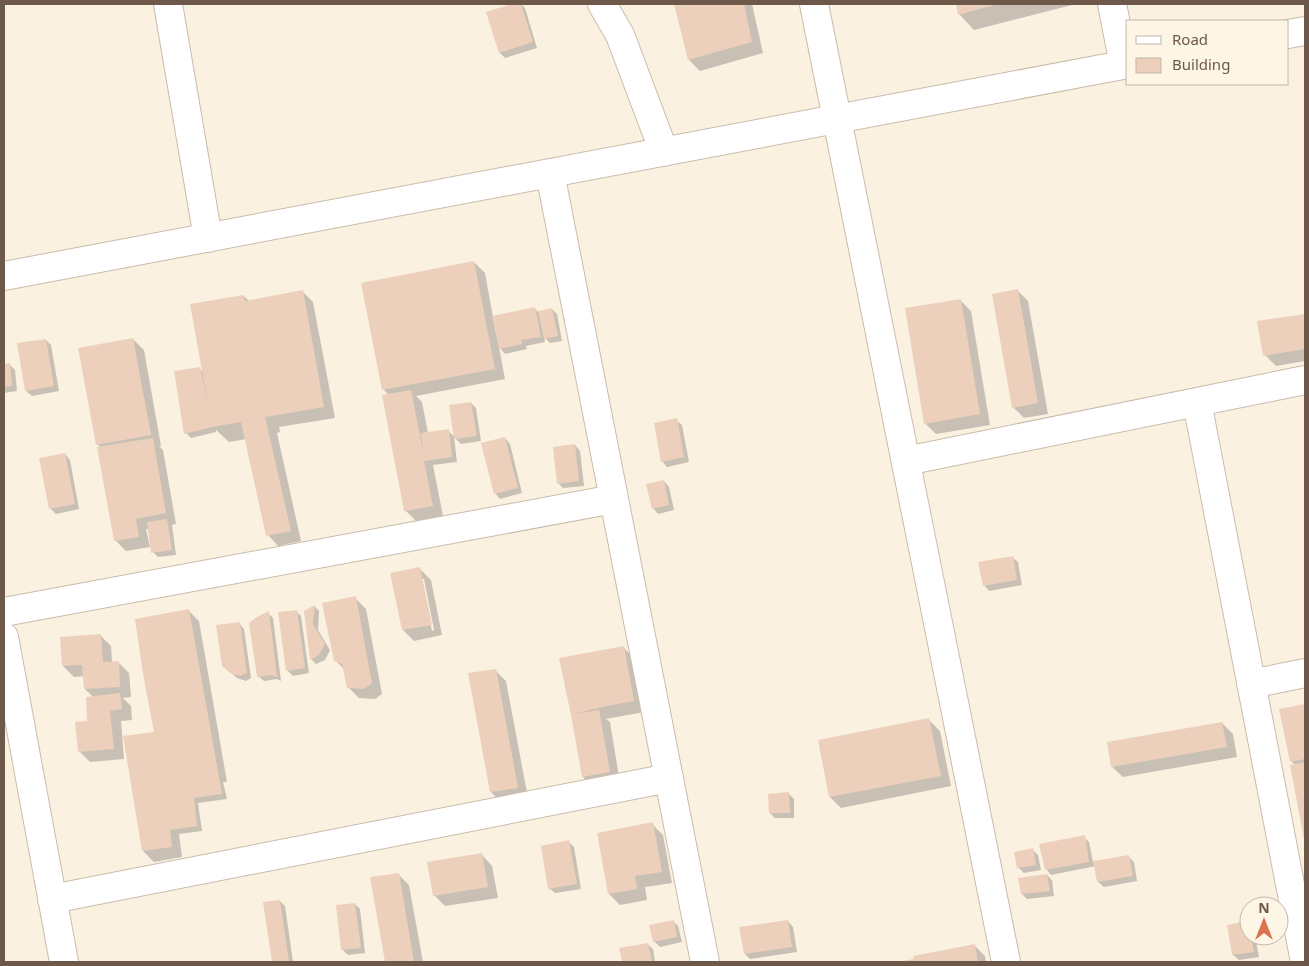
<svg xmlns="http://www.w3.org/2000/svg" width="1309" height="966" viewBox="0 0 1309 966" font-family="'Noto Sans',sans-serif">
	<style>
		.shadow { fill: #0003; fill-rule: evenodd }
		.building { fill: #edd0bb }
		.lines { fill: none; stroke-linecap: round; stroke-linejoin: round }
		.minor-casing { stroke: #cbbbac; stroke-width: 30 }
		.minor { stroke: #fff; stroke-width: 28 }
	</style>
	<rect width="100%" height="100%" fill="#faf1e1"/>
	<path class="shadow" d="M516,4H521L525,8L537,48L505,58L500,53L487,13Z
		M676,4H752L763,53L700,71L689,60Z
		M958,4H1076L974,30L959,14Z
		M474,262L485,273L493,317L534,308L538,312L552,309L557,314L562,341L550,343L544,337L545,342L526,346L527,349L505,354L499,347L505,379L416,396L422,402L428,433L448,431L455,437L471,403L476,408L481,441L461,444L454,437L457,462L433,465L443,516L416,521L405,510L389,395L383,389Z
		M1017,290L1028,301L1048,414L1024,418L1013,407Z
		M302,291L313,302L335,418L279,427L280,432L277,433L301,541L278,546L268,535L246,439L229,442L216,430V432L191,438L186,433L199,368L204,373L244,296L249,301Z
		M960,300L971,311L990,425L936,434L925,423Z
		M1305,315V361L1276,366L1265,355L1259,322Z
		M133,339L144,350L161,446H159L163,450L176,524L172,525L176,555L158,557L153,552L149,529H146L150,547L126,551L115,540L101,448L97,444Z
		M46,340L51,345L59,391L32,396L26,391Z
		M9,364L15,370L17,391L4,393V365Z
		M676,420L682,425L689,462L667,467L662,461Z
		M505,438L510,444L522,493L500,499L495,493Z
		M575,445L580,451L584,486L563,488L558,483Z
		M65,454L70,460L79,509L56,514L50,508Z
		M664,481L669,487L674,510L658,514L653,508Z
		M1012,557L1018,562L1022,585L989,591L984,585Z
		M420,569L431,580L442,635L414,641L403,630ZM421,579H424L434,630L432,631Z
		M355,598L366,609L382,694L375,699L359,698L348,687L344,669L335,660Z
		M314,606L319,611L318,630L330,650L325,660L316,664L311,659L306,612Z
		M188,610L199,621L227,782H223L227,799L198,803L202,831L179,834L182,857L154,862L143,851L155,733Z
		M296,611L301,616L309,673L293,676L287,670Z
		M268,613L273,618L281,681L277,679L264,681L258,676Z
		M239,623L244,629L251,678L246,681L237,678L223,665Z
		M100,635L111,646L112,662H118L129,673L131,697L123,698L131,706L132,720L121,721L124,759L90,762L79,751L89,722L93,697L85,689L84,676L74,677L63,666Z
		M624,648L635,659L644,712L606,719L610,722L620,783L594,788L583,777L572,715Z
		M495,670L506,681L528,798L502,803L491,792Z
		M1305,706V837L1291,766L1295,765L1291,761L1281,710Z
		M929,720L940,731L951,786L841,808L830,797L819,741Z
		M1222,723L1233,734L1237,757L1123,777L1112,767Z
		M789,794L794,799V818H775L770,813Z
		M652,824L663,835L672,883L645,887L647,900L620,905L609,894L598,834Z
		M1084,837L1089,842L1093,862L1129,857L1134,862L1137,881L1104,887L1098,882L1096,866L1051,875L1046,869Z
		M569,842L574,847L581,889L555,893L549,888Z
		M1033,850L1038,855L1041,870L1024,873L1018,867Z
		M482,855L492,866L498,898L445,906L434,895Z
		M398,874L409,885L423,962H386L372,878Z
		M1047,875L1052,880L1054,896L1027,899L1022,894Z
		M280,901L285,906L293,962H273L265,903Z
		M355,904L360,909L365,953L348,955L343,950Z
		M673,921L678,926L682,942L660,947L654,941Z
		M788,921L793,927L797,952L750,959L745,954Z
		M1248,922L1249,923V936H1255L1259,957L1239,960L1233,955L1228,926Z
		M647,944L653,949L655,962H623L621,949Z
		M974,945L985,956L986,962H916L915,957Z"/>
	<path class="building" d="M512,4H521L533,42L499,53L486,12Z
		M674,4H744L752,42L688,60Z
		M956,4H998L958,15Z
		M474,261L495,369L382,390L361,283Z
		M1018,289L1038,403L1012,408L992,294Z
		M303,290L324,407L265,417L291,531L266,536L241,422L212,427L184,434L174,371L200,367L208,404L190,304L244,295L245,301Z
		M961,299L980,414L924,424L905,308Z
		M535,307L541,337L521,340L522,344L499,349L492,316Z
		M552,308L558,336L544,339L538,311Z
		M1305,314V349L1263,356L1257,321Z
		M133,338L151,435L96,445L78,348Z
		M46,339L54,386L25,391L17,343Z
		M10,363L12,386L4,387V364Z
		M411,390L423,451L421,433L449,429L452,457L424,461L433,506L404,511L382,395Z
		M471,402L477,436L454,439L449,405Z
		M677,418L684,457L661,462L654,423Z
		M505,437L518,488L494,494L481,443Z
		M153,438L166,513L136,519L139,537L114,541L97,447Z
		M575,444L579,481L557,484L553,447Z
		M65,453L75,504L49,509L39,458Z
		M664,480L669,505L652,509L646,484Z
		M167,519L172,550L151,553L147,522Z
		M1013,556L1017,580L983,586L978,562Z
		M420,567L432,625L402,630L390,573Z
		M356,596L372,683L364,689L347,688L342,664L334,661L322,603Z
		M315,605L313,624L325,644L319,655L310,660L304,611Z
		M189,609L222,794L194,798L197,826L170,830L172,847L142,851L123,736L154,732L143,674L135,619Z
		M297,610L305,668L286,671L278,612Z
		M269,611L277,677L271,675L257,677L249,623L257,617Z
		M240,622L247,673L240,676L230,673L222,666L216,625Z
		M101,634L103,662L119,661L120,687L84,689L82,665L62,666L60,637Z
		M624,646L634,701L602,707L574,714L599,710L610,772L582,777L571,715L559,658Z
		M496,669L518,788L490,792L468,673Z
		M120,693L122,709L110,711L114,749L78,752L75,722L87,721L86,697Z
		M1305,704V759L1290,762L1279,709Z
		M929,718L941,776L829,797L818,740Z
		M1222,722L1227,747L1111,767L1107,742Z
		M1305,762V839H1304L1290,765Z
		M789,792L790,813H769L768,794Z
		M653,822L662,872L635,876L637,889L608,894L597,833Z
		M1085,835L1089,862L1045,870L1039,844Z
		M569,840L577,884L548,889L541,846Z
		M1033,848L1036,865L1017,868L1014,852Z
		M482,853L488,887L433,896L427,862Z
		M1129,855L1133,876L1097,882L1093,861Z
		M399,873L414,962H385L370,877Z
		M1047,874L1050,891L1021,894L1018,878Z
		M280,900L289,962H272L263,902Z
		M355,903L361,948L341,950L336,905Z
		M674,920L677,937L653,942L649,925Z
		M788,920L792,947L744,954L739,927Z
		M1248,921L1249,936H1251L1254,952L1232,955L1227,925Z
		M648,943L652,962H622L619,948Z
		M975,944L978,962H903L902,961L914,959L913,956Z"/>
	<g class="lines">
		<defs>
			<path id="minor" d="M168,4L208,238
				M602,4L620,35L664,152
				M814,4L1006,962
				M1112,4L1124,65
				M1288,34L1305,31
				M550,173L705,962
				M4,276L1128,64
				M1197,402L1305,962
				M906,461L1305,380
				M4,612L614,499
				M4,637L64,962
				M1251,684L1305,673
				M52,899L669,778"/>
		</defs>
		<use href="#minor" class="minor-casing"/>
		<use href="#minor" class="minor"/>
	</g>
	<rect width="1309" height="966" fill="none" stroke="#6e584a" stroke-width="10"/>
	<rect x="1126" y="20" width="162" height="65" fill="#fdf5e6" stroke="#c4b6a8"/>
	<rect x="1136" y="36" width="25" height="8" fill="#ffffff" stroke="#c4b6a8"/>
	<text x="1172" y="45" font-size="15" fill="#6e584a">Road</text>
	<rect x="1136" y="58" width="25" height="15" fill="#edd0bb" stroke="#c4b6a8"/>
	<text x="1172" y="70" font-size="15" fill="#6e584a">Building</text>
	<g transform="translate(1264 921)"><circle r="24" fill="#fdf5e6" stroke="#c4b6a8"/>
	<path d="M0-4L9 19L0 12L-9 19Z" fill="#db734f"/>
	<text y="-8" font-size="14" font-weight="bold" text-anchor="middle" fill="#6e584a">N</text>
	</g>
</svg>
